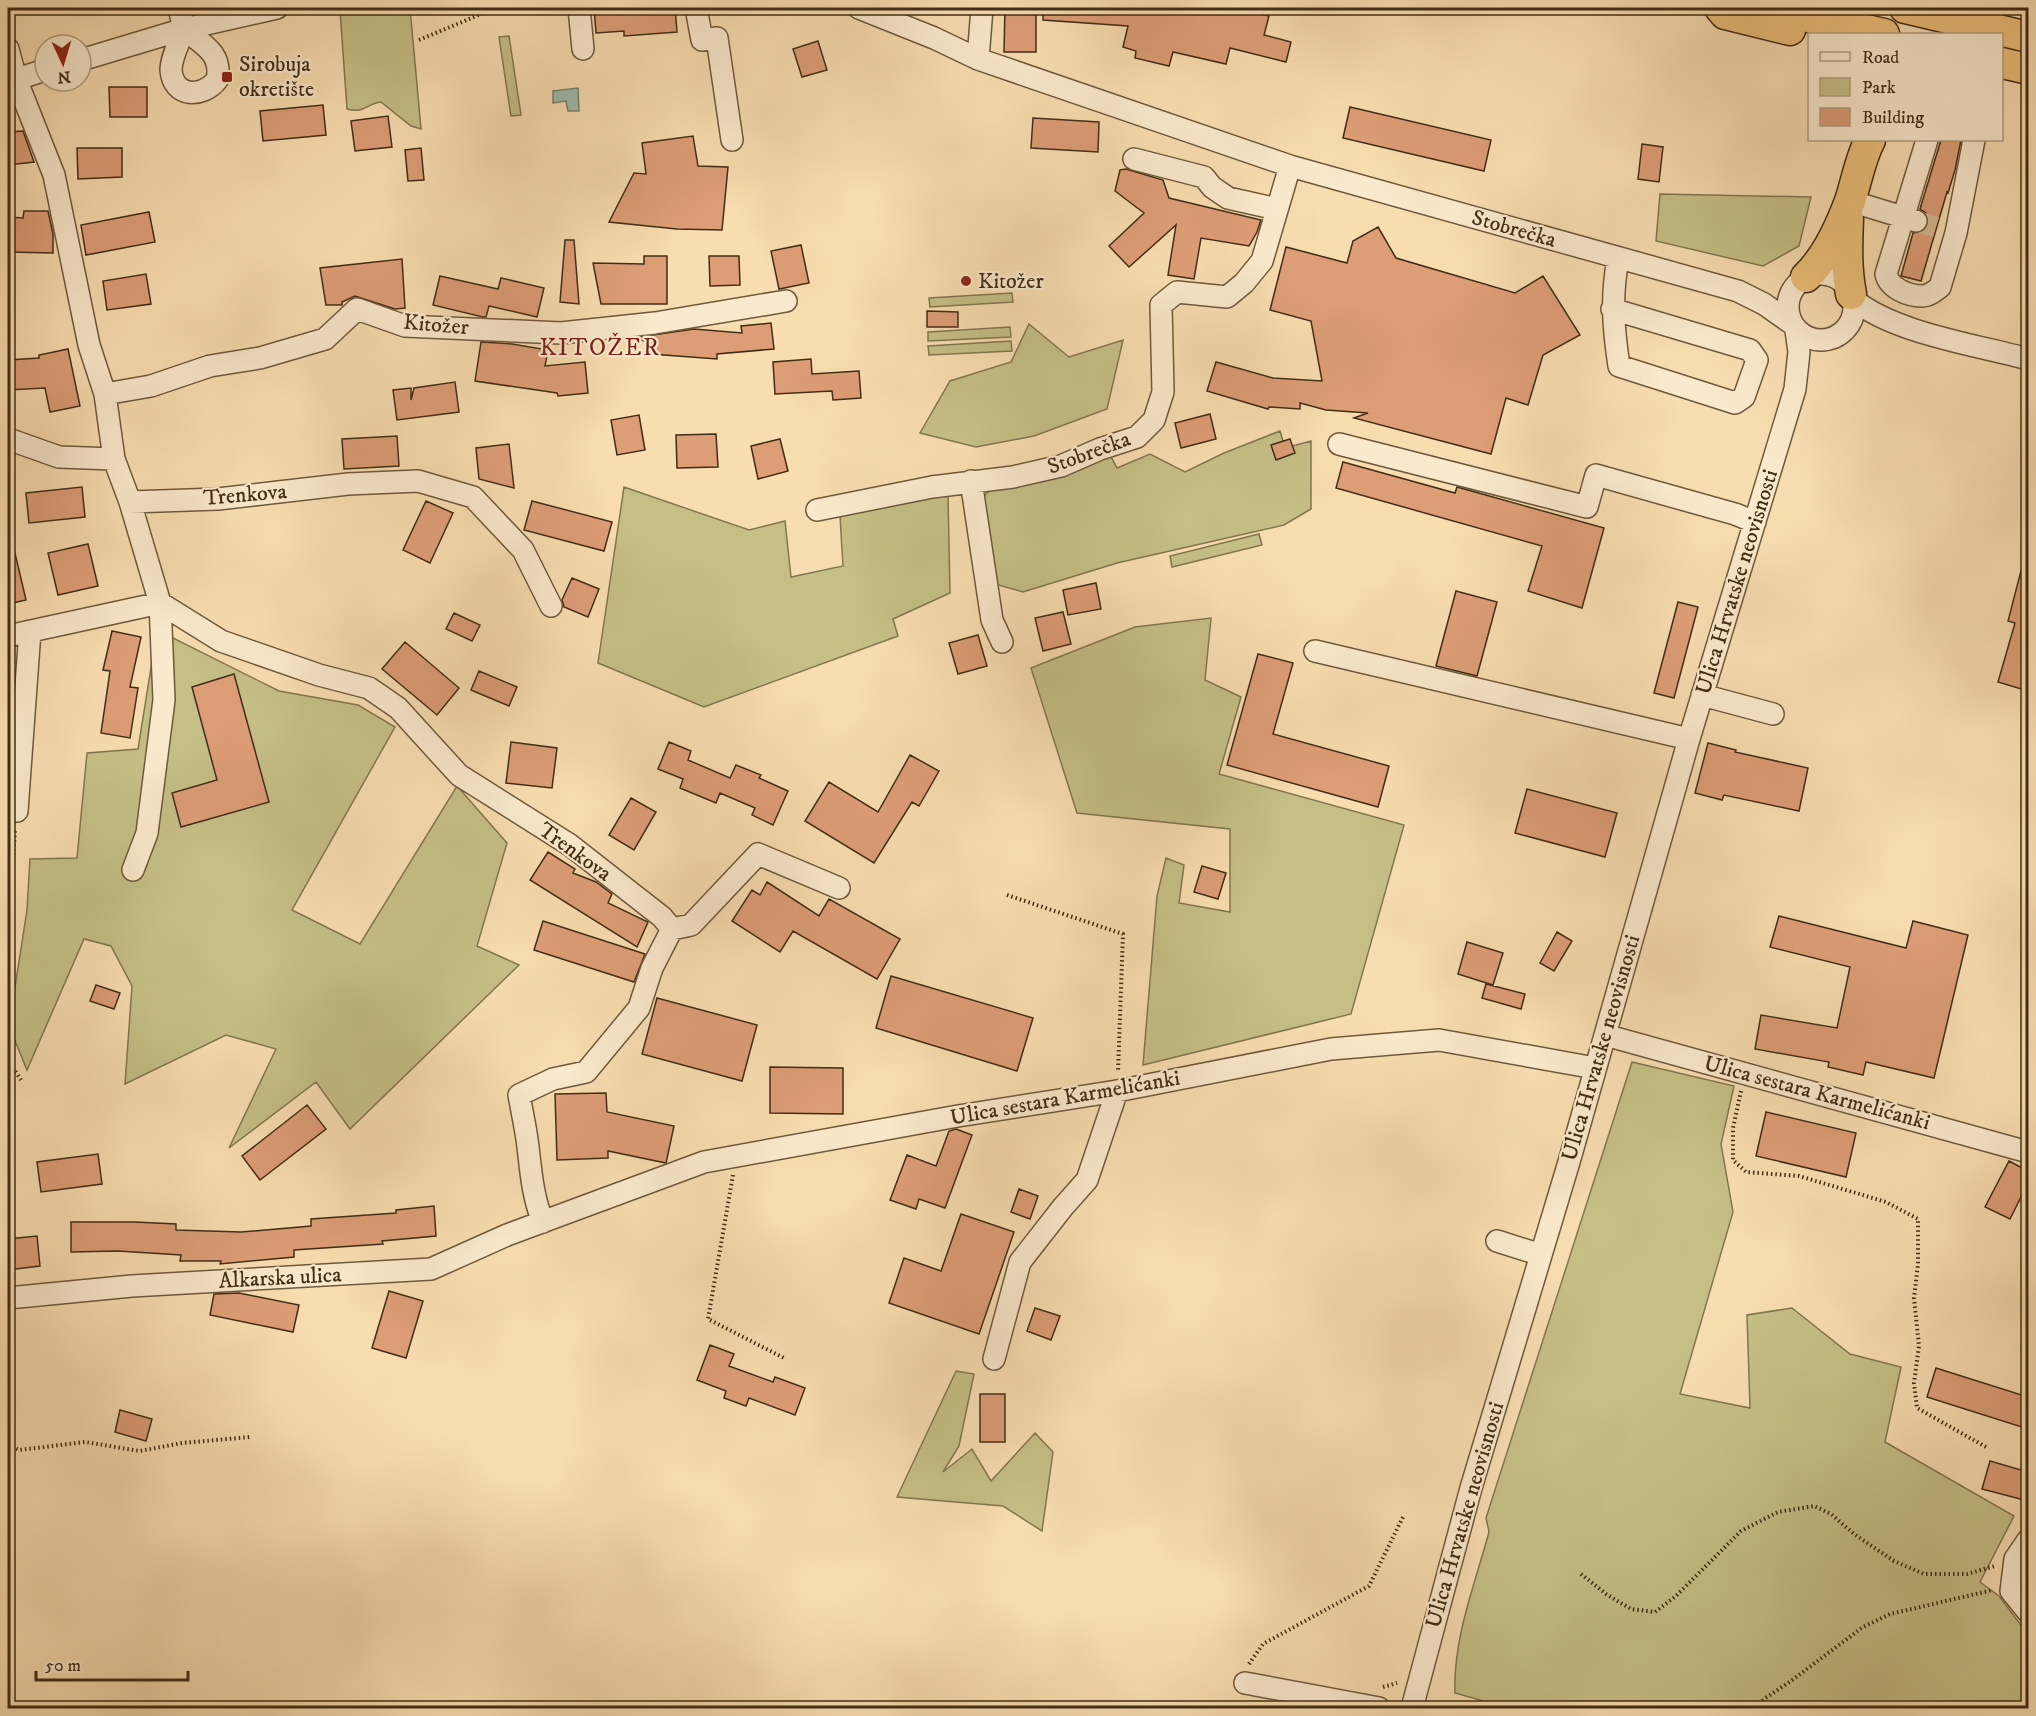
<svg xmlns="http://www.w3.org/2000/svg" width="2036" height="1716" viewBox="0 0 2036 1716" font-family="'IM FELL DW Pica',serif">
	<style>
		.green { fill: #c5bf86; stroke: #83764e; stroke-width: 1.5 }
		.water { fill: #9dbbad; stroke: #788270; stroke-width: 1.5 }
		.building { fill: #dd9d77; stroke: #412d15; stroke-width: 1.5 }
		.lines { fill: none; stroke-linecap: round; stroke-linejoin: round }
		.minor-tunnel { stroke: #d3ba92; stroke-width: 21; stroke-dasharray: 21 10; stroke-linecap: butt }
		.minor-casing { stroke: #6f593c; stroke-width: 24 }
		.highway-casing { stroke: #412d15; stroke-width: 33 }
		.path { stroke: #412d15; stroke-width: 4; stroke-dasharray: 1.5 3; stroke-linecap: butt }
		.minor { stroke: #fae9cc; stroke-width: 21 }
		.highway { stroke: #ecbe78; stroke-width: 30 }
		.poi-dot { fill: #8f2418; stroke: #fae9cc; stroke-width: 2 }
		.labels { text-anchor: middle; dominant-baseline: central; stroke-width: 4.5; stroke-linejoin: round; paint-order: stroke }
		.poi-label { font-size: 22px; fill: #412d15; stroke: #fae9cc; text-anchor: start }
		.street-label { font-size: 22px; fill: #412d15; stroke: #fae9cc }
		.neighbourhood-label { font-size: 24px; letter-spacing: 1.5px; fill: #7a1f14; stroke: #fae9cc }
	</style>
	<rect width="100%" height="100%" fill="#f8ddb1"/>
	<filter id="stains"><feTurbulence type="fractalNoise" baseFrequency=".00333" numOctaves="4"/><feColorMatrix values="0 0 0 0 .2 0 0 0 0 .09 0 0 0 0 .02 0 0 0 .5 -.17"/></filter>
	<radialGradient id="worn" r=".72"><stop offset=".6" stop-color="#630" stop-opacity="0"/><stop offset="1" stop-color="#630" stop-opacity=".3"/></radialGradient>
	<path class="green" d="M353,8H410L421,129L411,126L381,102C366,104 364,114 347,109L340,10Z
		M509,36L521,115L511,116L499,37Z
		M1660,194L1811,197L1799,246L1763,266L1656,241Z
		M1012,293L1013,302L930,307L929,298Z
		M1029,324L1069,357L1123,340L1107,409L1034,436L976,447L920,433L950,381L1011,362Z
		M1010,327L1011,337L928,341V332Z
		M1011,341L1012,351L929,355L928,346Z
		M1280,431L1285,448L1311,441V509L1284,525L1117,563L1023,592L991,583L981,499L993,487L1108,451L1117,468L1150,454L1185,472L1224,453Z
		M624,487L749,530L785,521L791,577L843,566L840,516L948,495L950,593L893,619L898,636L704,707L598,663Z
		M1259,534L1262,545L1172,567L1170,556Z
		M1211,618L1205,680L1241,697L1219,774L1404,825L1351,1014L1143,1065L1157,896L1166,858L1184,865L1179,903L1230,912V829L1077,813L1031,668L1135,627Z
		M157,630L279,691L358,705L395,727L292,910L360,944L457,786L507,843L477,946L519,965L350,1129L316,1082L229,1148L276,1049L226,1035L125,1084L132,986L111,946L84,939L27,1070L9,1026L27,910L30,859L77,858L87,753L138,749Z
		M1632,1062L1734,1086L1721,1144L1733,1212L1680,1394L1750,1408L1747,1315L1792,1308L1850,1354L1901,1367L1885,1442L2014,1516L1980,1582L1999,1596L2023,1628L2028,1630V1708H1508L1455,1693C1453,1638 1475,1584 1489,1532L1486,1518Z
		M956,1371L974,1374L959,1446L943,1472L972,1449L991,1481L1035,1433L1053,1452L1042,1531L1003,1506L897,1497Z"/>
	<path class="water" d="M578,88L579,111H568L566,101L553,103V91Z"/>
	<path class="building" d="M594,8H675L677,32L624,36V31L596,33Z
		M1005,8H1036V52H1004Z
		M1043,8H1235L1269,16L1264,35L1291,42L1286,62L1230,48L1226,64L1173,52L1169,66L1135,58L1136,51L1123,47L1128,26L1043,20Z
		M818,41L827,70L802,77L793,49Z
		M109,87H147V117H110Z
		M323,105L326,135L263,141L260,111Z
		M1350,107L1491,140L1484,171L1343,138Z
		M388,116L392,147L355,151L351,121Z
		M1033,118L1099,122L1098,152L1031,148Z
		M23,131L34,162L8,165V132Z
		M693,136L698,166L728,167L722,230L677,229L609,222L634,173L646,174L642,143Z
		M1941,140H1961L1955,170L1948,193L1947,192L1921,281L1901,276L1913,233L1924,231L1928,224L1926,213L1920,209Z
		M1642,144L1663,147L1659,182L1638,179Z
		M77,148H122V177L78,179Z
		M421,148L424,180L408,181L405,150Z
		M1126,169L1163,180L1169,198L1261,220L1257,232L1249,246L1201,238L1194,279L1168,275L1176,225L1129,267L1109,246L1144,213L1115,191L1120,170Z
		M24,211H48L53,234V253L8,252V217L23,218Z
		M149,212L155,242L86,255L81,225Z
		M1378,227L1396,258L1515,293L1543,276L1580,335L1543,355L1528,405L1506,398L1491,454L1354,418L1368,413L1326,410L1300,403V409L1269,407L1268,409L1207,391L1216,362L1273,378L1322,381L1311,321L1270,310L1286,247L1347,263L1353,241Z
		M565,240H574L579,304L560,302Z
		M801,245L809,283L779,289L771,251Z
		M644,256H667V304H601L593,263L644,264Z
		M709,256H739L740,285L710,286Z
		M402,259L405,308L395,309L355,296L342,302V305H326L320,268Z
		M146,274L151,304L107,310L103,281Z
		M440,276L498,289L501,278L544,288L537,317L489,306L486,317H483L433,305Z
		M927,311L958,312V327H927Z
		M771,323L774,349L717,354V359L651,354L653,343L632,338L694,329L742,333L741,326Z
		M481,342L512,344L548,350L545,366L585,362L588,393L558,396L557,393L475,381Z
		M68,349L80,406L50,412L45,388L8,390V360L39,358V355Z
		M811,359L812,374L859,371L861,398L833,400L832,391L775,394L773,362Z
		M455,382L459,412L397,420L393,390L411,388V400L414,388Z
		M1210,414L1216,439L1181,448L1175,423Z
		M639,415L645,450L617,455L611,420Z
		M716,434L718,467L677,468L676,435Z
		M397,436L399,466L344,469L342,439Z
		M780,439L788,471L758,479L751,446Z
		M1290,439L1295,453L1276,460L1271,445Z
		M509,444L514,488L479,479L476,448Z
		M1343,462L1455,493L1457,487L1604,528L1582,608L1528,591L1542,546L1336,488Z
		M82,487L85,517L29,523L26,493Z
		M426,501L453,513L430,563L403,550Z
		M532,501L612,522L604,551L524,530Z
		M88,544L98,586L58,595L48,553Z
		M14,549L26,600L8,604V550Z
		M2023,563L2028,564V691L1998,682L2015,623L2008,621Z
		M572,578L599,589L588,617L564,607L562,600Z
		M1096,583L1101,609L1068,615L1063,590Z
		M1456,591L1497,602L1477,676L1436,666Z
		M1678,602L1698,607L1674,698L1654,693Z
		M1063,612L1071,644L1043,651L1035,618Z
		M454,613L480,625L472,641L446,629Z
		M112,631L141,637L130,687L138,688L130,738L101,733L110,671L103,670Z
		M978,635L987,666L958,674L949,643Z
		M405,642L459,688L437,715L382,669Z
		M1258,654L1293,663L1273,734L1389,766L1378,807L1227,765Z
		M479,671L517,687L509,706L471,690Z
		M234,674L269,802L181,827L172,793L217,780L192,687Z
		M511,742L557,748L552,788L506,783Z
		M669,742L691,751L688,760L730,778L736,765L761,775L759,778L788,791L773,825L752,815L755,808L720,793L716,803L680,788L683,779L658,769Z
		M1708,743L1736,750L1735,752L1808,768L1799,811L1724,795L1722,800L1695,793Z
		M910,755L939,771L919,806L912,802L874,863L805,821L829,782L878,812Z
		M1527,789L1617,813L1605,857L1515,833Z
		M631,798L656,812L634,850L609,835Z
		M548,852L575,869L573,873L596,882L612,894L608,903L648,922L637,947L530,880Z
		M1202,866L1226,873L1218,899L1194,892Z
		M767,882L819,916L829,899L900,939L877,979L793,931L780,952L732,921L752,890L760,895Z
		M1779,916L1906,948L1913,921L1968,935L1934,1078L1866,1062L1863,1075L1828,1067L1829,1062L1755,1049L1761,1015L1837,1028L1850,967L1770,947Z
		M543,921L645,954L634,982L534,950Z
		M1557,932L1572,941L1554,971L1540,963Z
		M1467,942L1503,953L1493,985L1458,974Z
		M891,976L1033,1018L1017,1071L876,1028Z
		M1486,984L1525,994L1521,1009L1482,998Z
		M96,985L120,993L114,1009L90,1001Z
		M657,998L757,1025L742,1081L642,1054Z
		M770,1067L843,1068V1114L770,1113Z
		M606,1093L607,1112L674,1126L666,1163L608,1151V1158L557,1160L555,1094Z
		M307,1105L326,1129L260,1180L242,1156Z
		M1766,1112L1856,1133L1846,1177L1756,1156Z
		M956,1129L972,1135L945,1208L919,1199L916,1209L890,1200L907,1155L936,1166L949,1131Z
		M98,1154L102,1184L41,1192L37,1162Z
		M2009,1161L2028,1171V1183L2010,1219L1985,1207Z
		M1019,1189L1038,1196L1030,1219L1011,1212Z
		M434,1206L436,1236L382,1241L383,1244L294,1250V1257L220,1264L221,1261H180L181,1255L118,1251L71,1252V1222H135L176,1224V1230L241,1232L311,1226V1219L396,1213V1210Z
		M961,1214L1014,1232L979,1334L889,1303L904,1258L941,1271Z
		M37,1236L40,1266L8,1270V1239Z
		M389,1291L423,1301L406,1358L372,1348Z
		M239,1293L299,1305L293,1332L210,1315L214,1294Z
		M1035,1308L1060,1316L1051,1340L1027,1331Z
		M710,1345L734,1354L729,1366L773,1382L775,1377L805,1388L795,1415L749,1398L746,1406L724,1398L726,1391L697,1380Z
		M1936,1368L2028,1397V1429L1927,1397Z
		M980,1394H1005V1442H980Z
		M120,1410L152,1419L146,1441L115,1432Z
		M1990,1461L2028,1472V1501L1982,1489Z"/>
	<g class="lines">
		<path class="minor-tunnel" d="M1916,221L1936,227"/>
		<defs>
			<path id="minor" d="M179,8L184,29
				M579,8L583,49
				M696,8L702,40L717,38L732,140
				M859,8L934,38L978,59L1290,166L1738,291L1764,304L1791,323
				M184,29C202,44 223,53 217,80C203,98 173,98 171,70C171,57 180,41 184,29Z
				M8,49L16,79L54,175L89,345L105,394L114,459L130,502L160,603L221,641L319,675L369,688L398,708L459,775L570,845L662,917L672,929L652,968L639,1008L586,1072L553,1079L519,1095C522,1112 526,1129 528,1147C531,1173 533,1198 543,1222
				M978,59L982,8
				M81,60L184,29L277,8
				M8,82L45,70
				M1927,140L1886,274C1889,288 1908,296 1922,296C1929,296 1935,291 1940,287L1956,233L1974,140
				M1134,159L1204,177L1212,187L1228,198L1277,209
				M1850,201L1916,221
				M1788 307a33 33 0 1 1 66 0a33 33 0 1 1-66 0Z
				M1853,299C1893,333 1977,345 2028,359
				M1612,309L1750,350L1757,360L1744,397L1735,403L1619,366C1613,326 1611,298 1618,258
				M105,394L151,386L210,366L260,358L325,339L357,309L405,326L561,333L655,323L786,301
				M8,439L59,457L114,459
				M1339,444L1587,507L1596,475L1735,514L1755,522
				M971,481L992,620L1002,642
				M130,502L218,499L348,484L418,481L473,497L523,550L551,606
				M817,510L932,487L1013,477L1061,466L1100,449L1137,437L1154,420L1163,392L1161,305L1177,292L1227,297L1244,283L1262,261L1290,166
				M8,636L160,603L164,700L147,833L133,870
				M1315,651L1689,739
				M1702,695L1773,714
				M8,811H17L30,631
				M672,929L691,925L758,854L839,888
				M1605,1035L2028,1152
				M1497,1241L1541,1255
				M8,1298L132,1286L431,1269L507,1235L704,1162L958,1116L1117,1091L1331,1049L1439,1040L1595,1068
				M994,1359L1020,1262L1063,1207L1087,1180L1117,1091
				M2028,1540L2015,1559L2011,1591L2028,1612
				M1245,1683L1379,1708
				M1412,1708L1471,1488L1569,1162L1689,739L1795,389L1799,352L1796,330"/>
			<path id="highway" d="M1720,8L1725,14L1790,30
				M1768,8L1884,34
				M1905,8L2028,37
				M2002,63L2028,69
				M1848,219C1847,245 1846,268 1851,294
				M1806,277C1827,257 1840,228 1850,201C1857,180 1860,159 1870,140"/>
		</defs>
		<use href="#minor" class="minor-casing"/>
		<use href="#highway" class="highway-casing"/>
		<path class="path" d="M479,8L481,14
			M419,40L481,14L504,8
			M1007,895L1123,934L1118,1072
			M8,936L15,830
			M8,1060L21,1080
			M1741,1091L1733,1128V1160L1746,1172L1799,1176L1886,1202L1918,1219V1264L1914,1298L1919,1346L1914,1383L1917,1408L1986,1447
			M733,1175L708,1319L784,1358
			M8,1445L19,1450L85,1442L140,1451L182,1443L250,1437
			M1581,1574L1606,1594L1631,1609L1655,1612L1676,1596L1741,1531L1778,1512L1814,1506L1831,1514L1854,1534L1894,1561L1924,1574H1967L1995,1566
			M1249,1664L1263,1644L1369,1586L1404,1515
			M1383,1687L1397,1683
			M1757,1708L1764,1699L1791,1681L1863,1627L1890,1614L1993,1590"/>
		<use href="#minor" class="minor"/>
		<use href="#highway" class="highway"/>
	</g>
	<g class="poi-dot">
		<rect x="221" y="71" width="12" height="12" rx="3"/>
		<circle cx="966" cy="281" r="6"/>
	</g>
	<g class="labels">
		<g class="poi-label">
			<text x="239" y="64">Sirobuja<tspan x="239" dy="25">okretište</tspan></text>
			<text x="978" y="281">Kitožer</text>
		</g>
		<g class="street-label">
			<text transform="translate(1514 229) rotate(16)">Stobrečka</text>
			<text transform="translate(436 325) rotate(5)">Kitožer</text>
			<text transform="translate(1089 453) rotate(-20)">Stobrečka</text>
			<text transform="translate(245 495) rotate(-5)">Trenkova</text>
			<text transform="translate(1737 582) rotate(-73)">Ulica Hrvatske neovisnosti</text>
			<text transform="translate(575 852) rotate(36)">Trenkova</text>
			<text transform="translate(1601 1048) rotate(-74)">Ulica Hrvatske neovisnosti</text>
			<text transform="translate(1817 1093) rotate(15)">Ulica sestara Karmelićanki</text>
			<text transform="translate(1065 1098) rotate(-10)">Ulica sestara Karmelićanki</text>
			<text transform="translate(280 1278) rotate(-3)">Alkarska ulica</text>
			<text transform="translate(1465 1515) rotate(-74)">Ulica Hrvatske neovisnosti</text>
		</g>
		<g class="neighbourhood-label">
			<text x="600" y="348">KITOŽER</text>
		</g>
	</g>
	<rect width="2036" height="1716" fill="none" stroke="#f8ddb1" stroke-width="30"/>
	<rect x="9" y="9" width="2018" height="1698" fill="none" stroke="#412d15" stroke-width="3"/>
	<rect x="15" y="15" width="2006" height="1686" fill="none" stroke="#412d15" stroke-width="1.5"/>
	<rect x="1808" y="33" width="195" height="108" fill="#fae9cc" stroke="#b09e83" stroke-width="1.5"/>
	<rect x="1820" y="52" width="30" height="9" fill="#fae9cc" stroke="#b09e83" stroke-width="1.5"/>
	<text x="1862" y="63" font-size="18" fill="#412d15">Road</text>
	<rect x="1820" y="78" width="30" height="18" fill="#c5bf86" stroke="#b09e83" stroke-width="1.5"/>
	<text x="1862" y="93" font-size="18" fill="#412d15">Park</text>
	<rect x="1820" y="108" width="30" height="18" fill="#dd9d77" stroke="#b09e83" stroke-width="1.5"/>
	<text x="1862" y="123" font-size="18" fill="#412d15">Building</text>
	<g transform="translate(63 63) rotate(176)"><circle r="28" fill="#fae9cc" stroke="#b09e83" stroke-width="1.5"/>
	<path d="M0-4.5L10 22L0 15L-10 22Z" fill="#8f2418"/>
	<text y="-9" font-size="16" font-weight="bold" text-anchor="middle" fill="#412d15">N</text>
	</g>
	<path d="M36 1671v9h152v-9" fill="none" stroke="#412d15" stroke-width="3"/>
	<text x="45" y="1671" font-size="18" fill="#412d15" stroke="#fae9cc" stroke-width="4.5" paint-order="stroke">50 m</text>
	<rect width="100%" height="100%" filter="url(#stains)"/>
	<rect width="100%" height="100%" fill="url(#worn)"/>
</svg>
